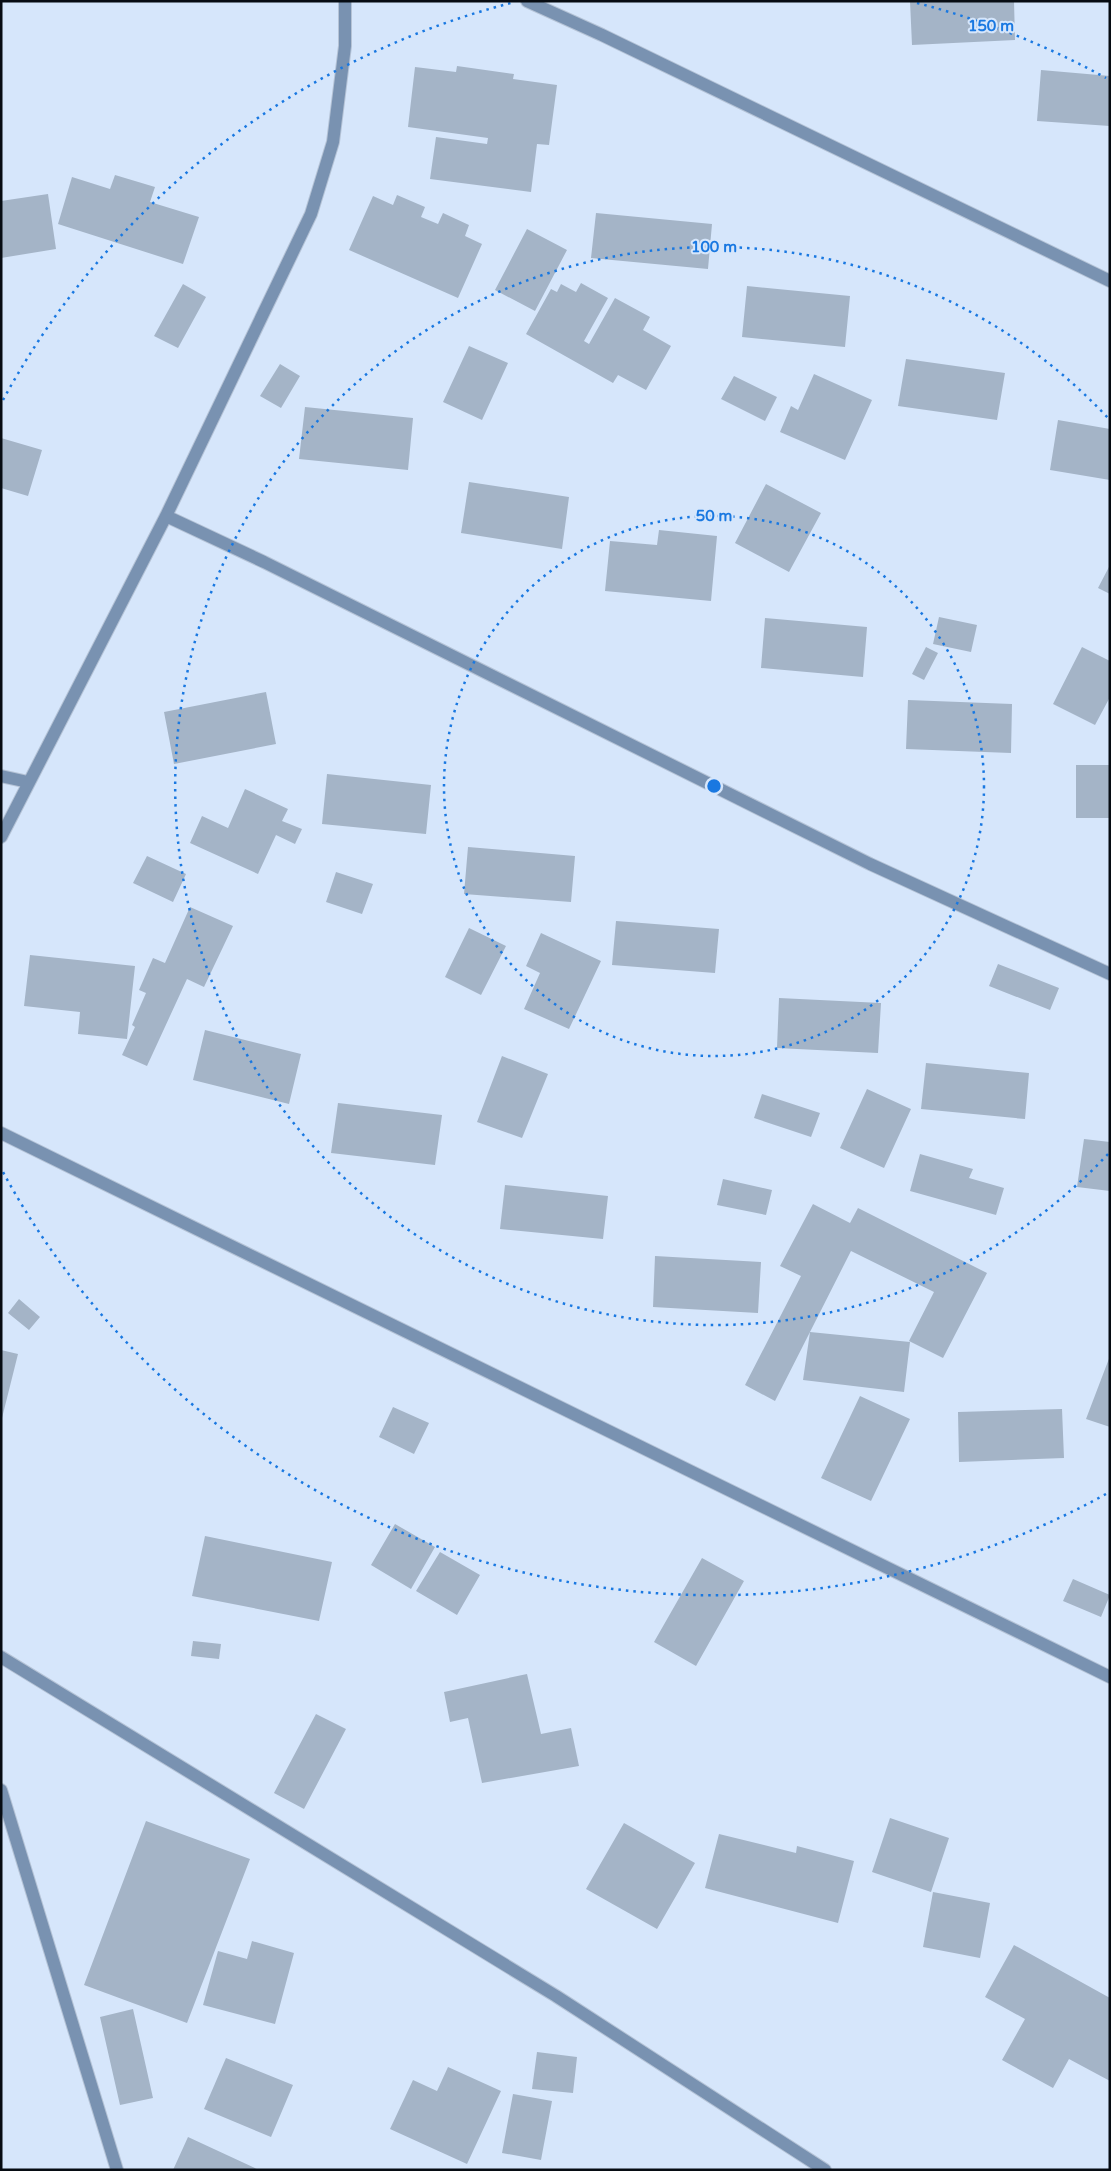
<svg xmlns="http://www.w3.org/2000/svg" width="1111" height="2171" viewBox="0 0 1111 2171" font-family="'Varela Round',sans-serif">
<rect width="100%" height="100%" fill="#d6e6fb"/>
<path fill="#a4b4c7" d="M910,1H1014L1015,40L912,45Z
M457,66L514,74L513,79L557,85L549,145L537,144L531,192L430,179L436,137L487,144L488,138L408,127L415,67L456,72Z
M1041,70L1110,76V126L1037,121Z
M115,175L155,187L150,202L199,217L183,264L58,224L72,177L110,189Z
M48,194L56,249L1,258V201Z
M397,195L425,207L421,217L438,224L443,213L469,225L465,236L482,244L458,298L349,250L373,196L393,205Z
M596,213L712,224L708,269L591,258Z
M527,229L567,250L535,311L495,290Z
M581,283L608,298L584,341L589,344L615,298L650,317L643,330L671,346L646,390L618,375L613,383L526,334L551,289L557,292L561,284L576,292Z
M183,284L206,297L178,348L154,336Z
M747,286L850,296L845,347L742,337Z
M469,346L508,363L482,420L443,402Z
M906,359L1005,373L997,420L898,406Z
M280,364L300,376L281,408L260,396Z
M814,374L872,400L845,460L780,432L791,406L798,410Z
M734,376L777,397L765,421L721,399Z
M305,407L413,418L408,470L299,459Z
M1058,420L1110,429V480L1050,470Z
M1,438L42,450L28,496L1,488Z
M469,482L569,497L562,549L461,533Z
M766,484L821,513L789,572L735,543Z
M659,530L717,536L711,601L605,591L610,541L657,545Z
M1110,565V594L1098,588Z
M939,617L977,625L971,652L933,644Z
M765,618L867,627L863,677L761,668Z
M926,647L938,653L924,680L912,674Z
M1082,647L1110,661V697L1095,725L1053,704Z
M266,692L276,744L174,764L164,712Z
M908,700L1012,704L1011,753L906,749Z
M1076,765H1110V818H1076Z
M327,774L431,785L426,834L322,824Z
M245,789L288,809L282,821L302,829L295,844L276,835L258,874L190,843L202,816L228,828Z
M468,847L575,856L571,902L464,894Z
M147,856L186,874L173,902L133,883Z
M336,872L373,884L362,914L326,902Z
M190,907L233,926L204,987L187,979L147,1066L122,1055L135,1027L132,1025L146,993L139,990L153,958L165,963Z
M616,921L719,929L715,973L612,965Z
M469,928L506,946L481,995L445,977Z
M541,933L601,961L569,1029L524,1009L540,973L526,966Z
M30,955L135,966L127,1039L78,1034L80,1012L24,1006Z
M998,964L1059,988L1050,1010L989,986Z
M779,998L881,1003L878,1053L777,1048Z
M205,1030L301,1054L289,1104L193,1080Z
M502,1056L548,1074L522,1138L477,1122Z
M926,1063L1029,1073L1025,1119L921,1109Z
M867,1089L911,1109L884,1168L840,1148Z
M762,1094L820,1113L811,1137L754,1118Z
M338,1103L442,1115L435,1165L331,1153Z
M1084,1139L1110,1142V1191L1077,1187Z
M920,1154L973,1169L969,1178L1004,1188L996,1215L910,1191Z
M723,1179L772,1190L766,1215L717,1205Z
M505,1185L608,1196L603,1239L500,1229Z
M813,1204L850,1223L858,1208L987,1273L943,1358L909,1341L934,1292L851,1251L810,1332L910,1342L904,1392L803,1380L810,1332L775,1401L745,1385L801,1276L780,1266Z
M655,1256L761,1262L758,1313L653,1307Z
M19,1299L40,1317L29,1330L8,1313Z
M1,1350L18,1354L2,1418H1Z
M1110,1356V1427L1086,1419Z
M860,1396L910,1419L871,1501L821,1478Z
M393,1407L429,1423L414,1454L379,1437Z
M1062,1409L1064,1458L959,1462L958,1412Z
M395,1524L435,1547L411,1589L371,1565Z
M205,1536L332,1562L319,1621L192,1596Z
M440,1552L480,1575L457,1615L416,1591Z
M702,1558L744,1581L696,1666L654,1642Z
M1073,1579L1110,1595L1101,1617L1063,1601Z
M193,1641L221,1644L219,1659L191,1656Z
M527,1674L541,1734L571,1728L579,1766L482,1783L468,1718L450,1722L444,1692Z
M316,1714L346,1729L304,1809L274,1793Z
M890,1818L949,1838L931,1892L872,1872Z
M146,1821L250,1859L187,2023L84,1985Z
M624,1823L695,1863L657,1929L586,1889Z
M719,1834L796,1853L797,1846L854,1861L838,1923L705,1888Z
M933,1892L990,1903L980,1958L923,1947Z
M252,1941L294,1953L275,2024L203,2005L218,1951L247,1959Z
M1014,1945L1110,1998V2081L1069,2059L1053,2088L1002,2060L1025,2019L985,1997Z
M133,2009L153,2098L120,2105L100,2017Z
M537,2052L577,2057L573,2093L532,2089Z
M226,2058L293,2085L271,2137L204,2109Z
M448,2067L501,2091L467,2164L390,2129L413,2080L437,2091Z
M513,2094L552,2101L541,2160L502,2153Z
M188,2137L259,2170H173Z"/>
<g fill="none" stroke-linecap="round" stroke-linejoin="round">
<defs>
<path id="street" d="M527,1L602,35L1110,281
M166,516L264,562L870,864L1110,974
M1,776L28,782
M1,837L166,516L311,214L333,142L345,46V1
M1,1133L1110,1677
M1,1657L556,1996L825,2170
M1,1790L117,2170"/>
</defs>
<use href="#street" stroke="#b5c3d6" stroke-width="14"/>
<use href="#street" stroke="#7992b1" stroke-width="12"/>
</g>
<g fill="none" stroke="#1978e1" stroke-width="2.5" stroke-dasharray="2.5 5">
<circle cx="714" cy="786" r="270"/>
<path d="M1108 1154A539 539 0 1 1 1108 418"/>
<path d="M1106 1494A809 809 0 0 1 3 1172M3 400A809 809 0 0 1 511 3M917 3A809 809 0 0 1 1106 78"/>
</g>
<circle cx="714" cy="786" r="8" fill="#1978e1" stroke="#d6e6fb" stroke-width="2.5"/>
<g font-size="15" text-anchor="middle" font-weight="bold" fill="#1978e1" stroke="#d6e6fb" stroke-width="4" stroke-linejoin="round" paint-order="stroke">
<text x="991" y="31">150 m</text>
<text x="714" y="252">100 m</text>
<text x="714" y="521">50 m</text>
</g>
<rect width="1111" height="2171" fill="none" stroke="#070c13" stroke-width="5"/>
</svg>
